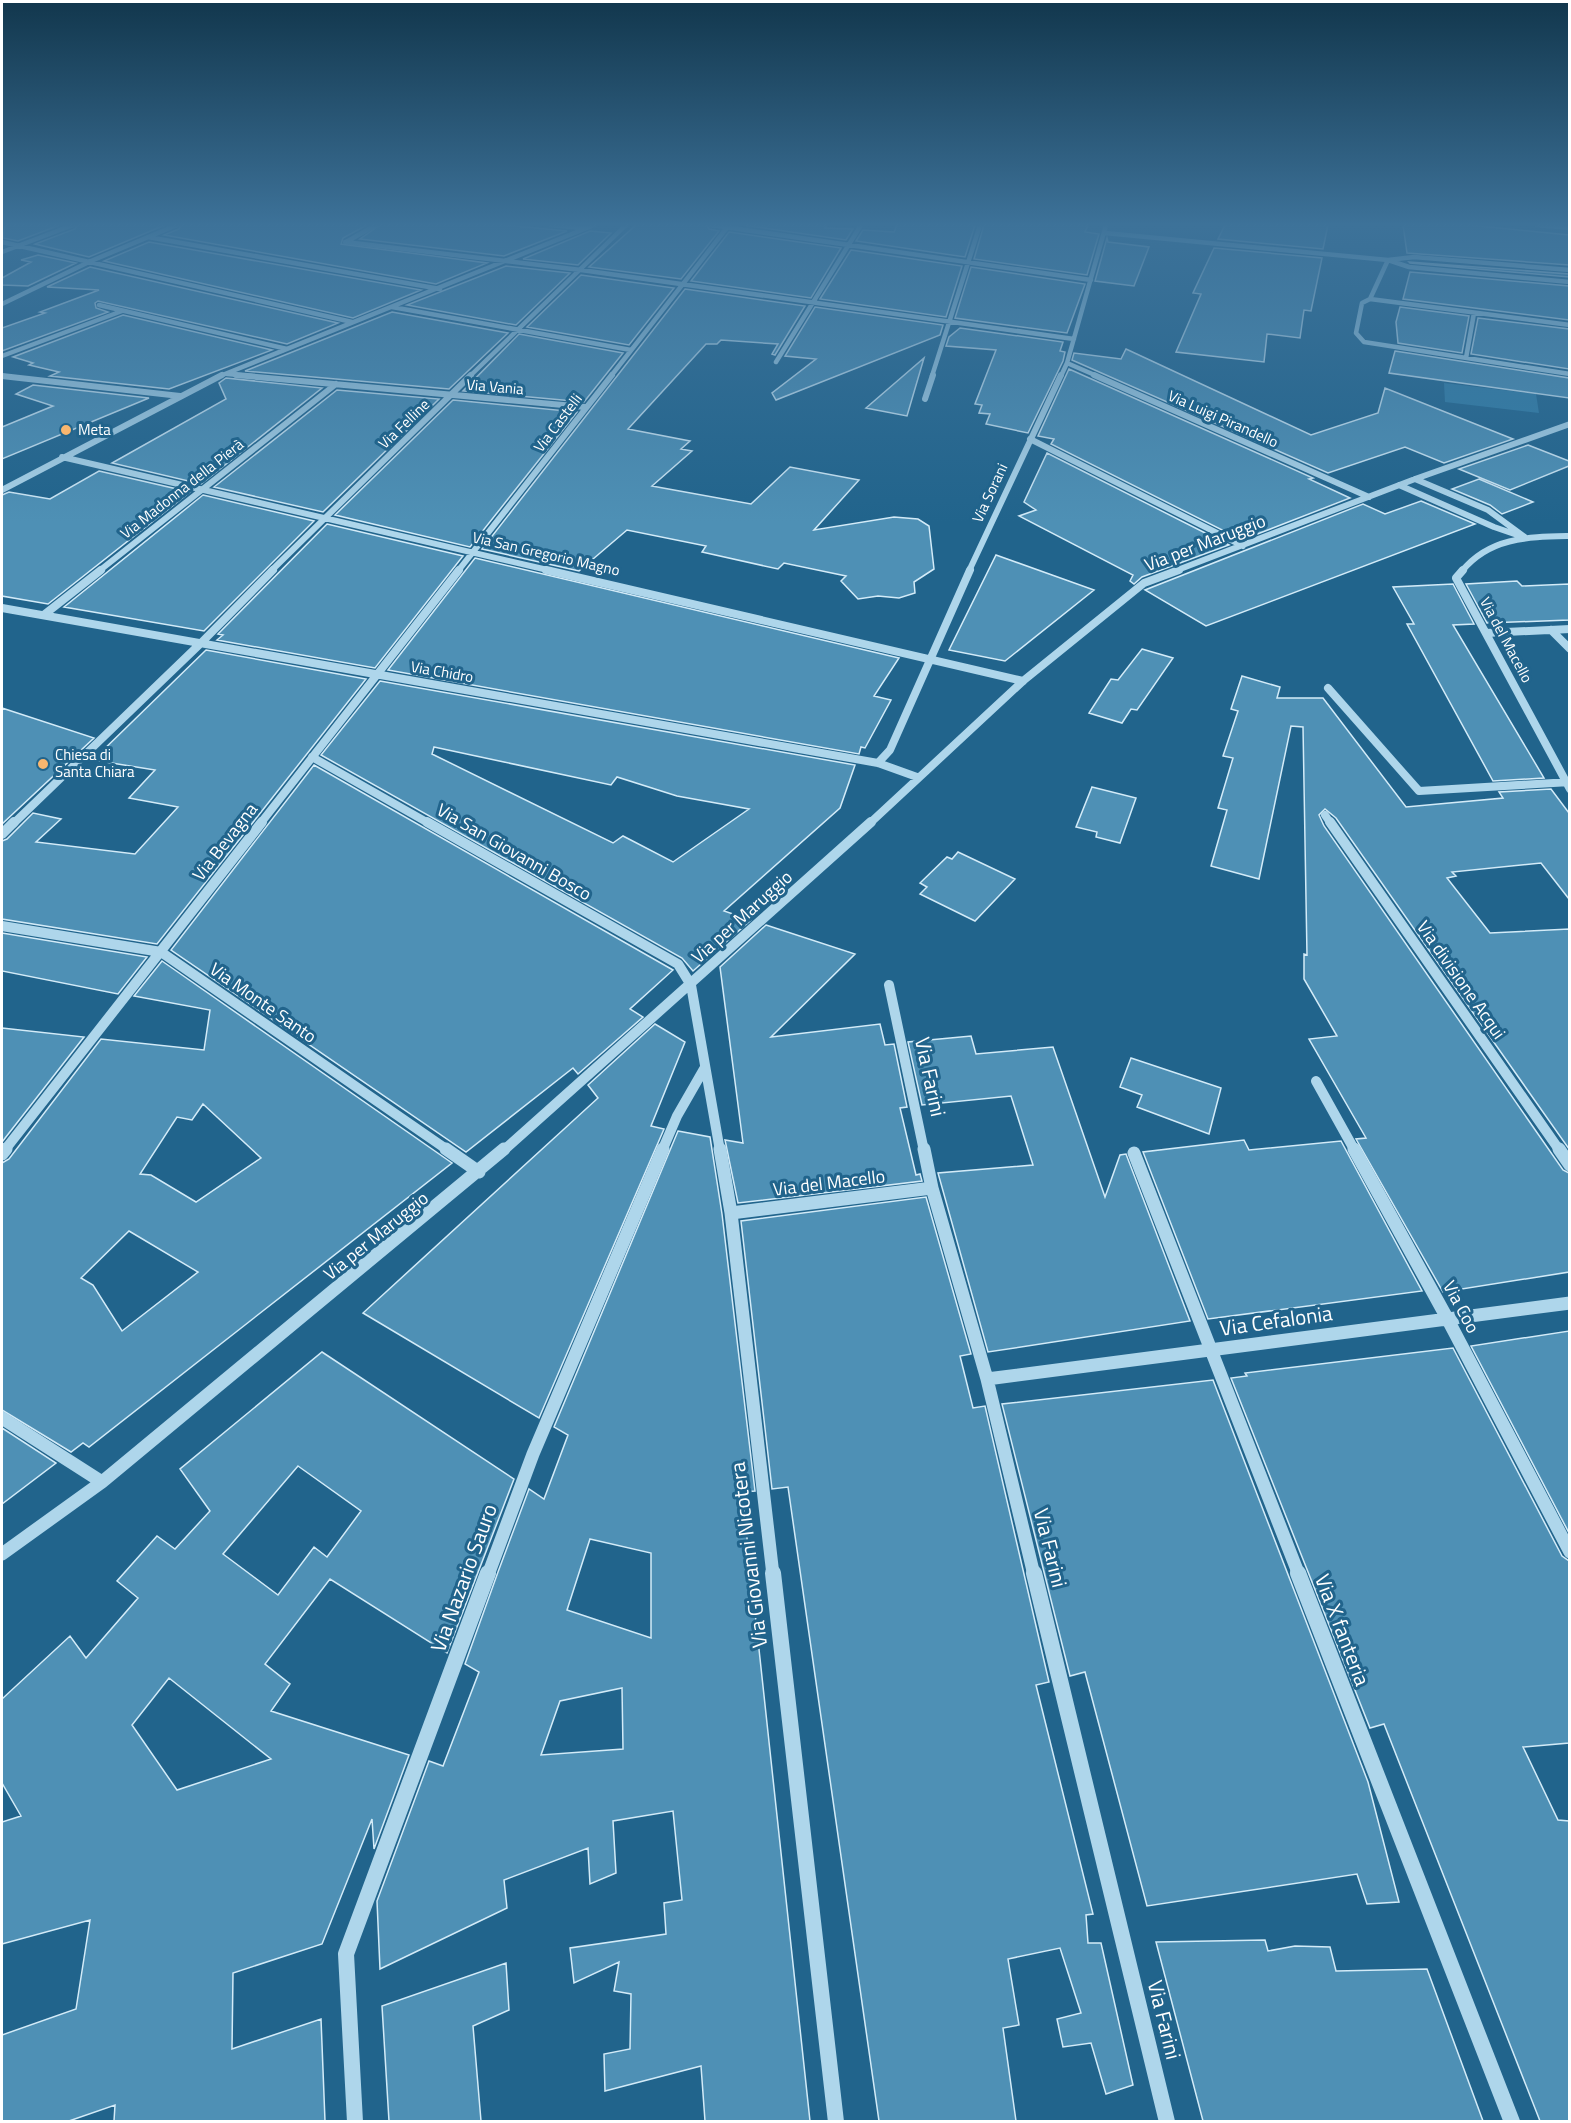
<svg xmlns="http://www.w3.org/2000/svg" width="1571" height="2123" viewBox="0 0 1571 2123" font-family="'Titillium Web',sans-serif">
<rect width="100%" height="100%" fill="#21648c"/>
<path fill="#327ea7" d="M1444,383L1536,394L1539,413L1445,402Z"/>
<path fill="#4e90b5" stroke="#d3ebf8" stroke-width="1.5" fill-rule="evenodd" d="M5,225H60L18,241L3,238Z
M77,225H165L89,257L35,244L75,229Z
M181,225H367L343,238L341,244L487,263L436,284L164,235L179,229Z
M380,225H505L567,231L504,256L360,239Z
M636,225H707L709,229L719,231L681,279L589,267Z
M743,225H827L825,228L853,229L846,240Z
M897,225H975L965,257L856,241L863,230L894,232Z
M984,225H1088L1085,232L1099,234L1087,275L974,259Z
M1225,225H1328L1323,249L1218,239Z
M1403,225H1470L1569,235V265L1407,253Z
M590,231L611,233L578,265L523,259Z
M729,232L841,248L811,298L691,281Z
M1107,238L1108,242L1149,247L1134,286L1095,281Z
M149,242L421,290L353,318L104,261Z
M1214,248L1322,258L1311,311L1304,310L1300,338L1267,334L1264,362L1176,352L1201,294L1193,293Z
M851,250L962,266L946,317L820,299Z
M38,255L76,263L28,286L2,285V278L31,262L21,260Z
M1409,262L1569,274V277L1410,263Z
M506,266L570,273L516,325L407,305Z
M90,267L338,323L287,344L98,301L95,303L96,308L108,312L2,351V328L45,313L40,312L99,290L47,287Z
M971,267L1085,284L1067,333L955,318Z
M1410,272L1569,286V320L1403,299Z
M581,275L674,288L629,345L527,327Z
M685,289L805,306L775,355L772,354L778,344L721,340L717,344H706L628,429L690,441L681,449L692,451L652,486L751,504L790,467L859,480L814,530L894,517L918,519L929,526L934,569L914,582L915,593L899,598L878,596L858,599L841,581L846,576L784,563L778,569L702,552L706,546L627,530L579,571L482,549Z
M815,307L943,325L940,335L776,400L772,393L816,359L785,356Z
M1400,307L1469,316L1462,353L1398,343L1396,322Z
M392,312L508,333L449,389L245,371Z
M123,315L272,350L169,389L50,376L59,372L29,365L33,363L13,357Z
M1478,318L1569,329V369L1471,354Z
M960,328L1063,342L1060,351L1065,352L1063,361L1028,433L986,424L990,414L979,413L982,405L975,404L996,350L946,346L949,337Z
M519,334L623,353L584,402L463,391Z
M1126,349L1311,435L1378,413L1385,388L1513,439L1444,463L1405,447L1328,473L1072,360L1074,353L1121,359Z
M1395,351L1569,378V398L1389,373Z
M924,358L907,416L866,408Z
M1069,369L1313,478L1309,479L1350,498L1242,540L1051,444L1054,439L1038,436Z
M226,378L322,388L201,484L112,463L226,399L219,383Z
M33,385L149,398L2,459V427L53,406L16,394Z
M337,390L439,399L323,512L214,487Z
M453,400L577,412L470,547L335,515Z
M1528,445L1569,461V466L1510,490L1459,469Z
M1047,453L1229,545L1142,577L1134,584L1130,581L1133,575L1019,516L1036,510L1024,502Z
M99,471L190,492L48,604L2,596V495L9,492L50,499Z
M1479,479L1533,502L1502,514L1490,505L1452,489Z
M203,495L314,521L204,631L64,607Z
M1421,501L1475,524L1206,626L1145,590L1363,504L1385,514Z
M327,524L463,556L375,668L217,640L223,635L218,634Z
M996,555L1094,590L1005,661L949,650Z
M475,558L899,658L874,696L891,700L865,748L861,747L859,754L388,670Z
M1517,581L1522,586L1569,584V620L1487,623L1466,584Z
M1453,584L1474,624L1453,625L1544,778L1493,781L1407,624H1414L1393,587Z
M1142,649L1173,658L1137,710L1131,709L1122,723L1089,713L1111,679L1118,680Z
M206,650L366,679L157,944L2,919V841L7,839L33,813L61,819L36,842L135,854L178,807L129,798L155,770L93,760Z
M1242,676L1280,687L1277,698H1323L1406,807L1503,798L1499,792L1551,789L1569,813V899L1541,863L1452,872L1456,876L1447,878L1490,933L1569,929V1149L1336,818L1325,809L1319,815L1324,826L1563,1170L1569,1173V1272L1443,1292L1356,1139L1366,1138L1309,1039L1337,1036L1304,979V954L1307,955L1303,727L1291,726L1259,879L1211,866L1227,810L1218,808L1233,758L1223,756L1238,711L1231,709Z
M380,681L855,765L840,808L724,911L751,920L693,971L682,958L321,755ZM434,747L611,785L617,777L677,796L749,809L673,862L623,836L613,843L432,754Z
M2,708L94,738L2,824Z
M314,765L673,970L630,1009L643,1017L578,1074L573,1068L466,1152L171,950Z
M1092,787L1136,798L1120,843L1096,837L1097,832L1076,827Z
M958,852L1015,879L975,921L920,894L927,887L920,883L947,857L952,859Z
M766,925L855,954L771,1037L880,1024L885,1045L894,1044L907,1107L900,1108L916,1175L920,1174L922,1181L738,1203L725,1140L743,1143L720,967Z
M2,933L147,957L118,994L2,971Z
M162,961L452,1163L89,1447L83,1443L71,1452L2,1410V1163L9,1159L101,1039L204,1050L210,1010L134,996ZM203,1104L261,1158L196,1202L151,1175L140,1174L177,1117L192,1120ZM129,1231L198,1272L122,1331L93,1285L81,1278Z
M655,1024L685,1042L651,1126L664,1129L539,1418L363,1313L598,1098L588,1085Z
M2,1028L84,1037L2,1142Z
M971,1036L976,1054L1053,1047L1105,1197L1120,1155L1126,1154L1190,1321L988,1352L938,1173L1033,1165L1011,1096L922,1105L908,1042Z
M1131,1058L1221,1088L1209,1134L1137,1107L1142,1095L1120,1087Z
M678,1131L710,1137L722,1214L755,1491L742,1492L810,2121H705L701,2066L605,2091L604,2054L630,2049L631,1994L614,1991L619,1962L574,1983L570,1948L666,1934L664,1903L682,1900L673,1811L613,1821L616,1873L590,1884L588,1848L504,1880L507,1908L380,1969L377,1901L429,1761L443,1766L479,1672L465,1664L498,1572L529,1489L544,1499L568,1435L554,1427ZM590,1539L651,1553V1638L567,1610ZM622,1688L623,1749L541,1755L560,1701Z
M1244,1140L1249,1150L1341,1141L1422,1291L1208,1319L1143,1152Z
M926,1197L971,1354L960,1356L973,1408L985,1406L1049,1682L1036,1685L1093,1914L1086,1915L1088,1943H1101L1133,2085L1106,2094L1091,2043L1063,2047L1057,2019L1081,2013L1060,1948L1008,1959L1019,2025L1003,2028L1016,2121H879L788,1487L772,1489L741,1221Z
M1569,1331V1533L1471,1346Z
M1453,1348L1562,1556L1569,1561V1743L1523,1747L1558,1820L1569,1821V2121H1540L1384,1724L1370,1728L1231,1378L1247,1376L1245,1373Z
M322,1352L514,1479L447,1653L330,1579L265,1664L290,1684L271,1711L409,1755L374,1849L372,1819L322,1944L233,1973L232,2049L321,2019L325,2121H114L115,2105L69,2121H2V2035L76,2009L90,1920L2,1944V1822L21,1816L2,1783V1699L70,1636L86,1658L138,1598L117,1581L157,1536L175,1549L210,1511L180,1469ZM298,1466L361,1511L327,1557L314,1547L278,1595L223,1554ZM169,1678L271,1759L177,1790L132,1725Z
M1213,1380L1368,1782L1399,1902L1367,1904L1357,1874L1147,1906L1085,1672L1070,1676L1002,1404Z
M2,1428L56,1463L2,1504Z
M1265,1940L1268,1951L1295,1946L1330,1947L1336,1971L1427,1969L1483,2121H1203L1156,1942Z
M506,1963L509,2010L473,2026L481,2121H389L382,2006Z"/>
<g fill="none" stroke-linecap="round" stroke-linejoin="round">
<path stroke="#aed6eb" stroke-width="4.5" d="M551,225L582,228
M711,225L1091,280
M1537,225L1570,228
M1105,233L1388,260L1414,257L1570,270
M148,237L440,289
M2,242L352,322
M345,242L581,270L1074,339
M346,242L376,225
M2,252L73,225
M1388,260L1370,299L1362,303L1356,333L1364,342L1570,374
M1391,261L1409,267L1570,282
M1370,299L1570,325
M2,304L91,261L177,225
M99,305L287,349
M392,307L631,350
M2,356L122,311
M1466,358L1474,313
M776,362L861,225
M1067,363L1097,376
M227,374L252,376
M2,376H5
M220,376L594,225
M470,376L626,225
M611,376L729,225
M932,376L980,225
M1061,376L1067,363L1106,225"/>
<path stroke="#aed6eb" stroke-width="6" d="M236,375L585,407
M1094,375L1369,497
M2,376L180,396
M925,399L933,375
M1030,439L1243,546
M62,457L552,571
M1399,485L1494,527L1526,538L1488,510L1415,479
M2,490L222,375
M99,571L336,384
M271,571L471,375
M458,571L612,375
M969,571L1061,375
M1175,571L1415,479L1570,424
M1462,571C1490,537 1528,537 1570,536"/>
<path stroke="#aed6eb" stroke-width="8" d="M546,570L1023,681
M1463,570L1456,578L1570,789
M2,608L878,763L917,777
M45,614L101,570
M1551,630L1570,649
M1486,633L1570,629
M1328,688L1419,791L1570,782
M312,757L430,824
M878,763L890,750L970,570
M1325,815L1331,824
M13,824L202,642L273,570
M260,824L459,570
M869,824L1023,681L1144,583L1179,570"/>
<path stroke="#aed6eb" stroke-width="10" d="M427,822L678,964L691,985L720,1151
M1330,822L1560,1151
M2,834L14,822
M2,926L161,952L449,1151
M889,985L924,1151
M1316,1081L1355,1151
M4,1151L262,822
M503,1151L871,822
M662,1151L677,1116L704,1069"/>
<path stroke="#aed6eb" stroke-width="13" d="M446,1149L479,1172
M720,1149L731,1213L773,1575
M924,1149L932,1188L987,1379L1034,1575
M1354,1149L1447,1318L1570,1552
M1559,1149L1570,1165
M1134,1153L1299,1575
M2,1154L6,1149
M731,1213L932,1188
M987,1379L1570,1303
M2,1418L102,1482
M2,1554L102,1482L504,1149
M488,1575L533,1454L663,1149"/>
<path stroke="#aed6eb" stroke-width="16" d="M773,1573L836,2122
M1034,1573L1167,2122
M1298,1573L1512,2122
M355,2122L346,1954L488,1573"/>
</g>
<linearGradient id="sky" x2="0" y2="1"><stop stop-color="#12374d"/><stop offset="0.43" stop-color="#3d7299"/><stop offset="1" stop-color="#3d7299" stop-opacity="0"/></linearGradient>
<rect width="1571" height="522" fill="url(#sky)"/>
<g fill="#f8b66f" stroke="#21648c" stroke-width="2">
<circle cx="66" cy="430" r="6"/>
<circle cx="43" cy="764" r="6"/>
</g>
<g text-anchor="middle" stroke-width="6" stroke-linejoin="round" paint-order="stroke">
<g font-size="15" fill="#fff" stroke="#21648c">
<text transform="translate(495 387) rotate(5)" y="5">Via Vania</text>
<text transform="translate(1223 419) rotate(24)" y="5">Via Luigi Pirandello</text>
<text transform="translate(558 423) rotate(-53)" y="5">Via Castelli</text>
<text transform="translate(404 424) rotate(-44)" y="5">Via Felline</text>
<text transform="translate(182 489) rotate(-38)" y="5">Via Madonna della Pierà</text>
<text transform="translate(990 493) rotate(-65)" y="5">Via Sorani</text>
<text transform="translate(546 554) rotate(13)" y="5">Via San Gregorio Magno</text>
<text transform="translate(1506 640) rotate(62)" y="5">Via del Macello</text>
<text transform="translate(442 672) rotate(10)" y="5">Via Chidro</text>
</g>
<g font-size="15" fill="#fff" stroke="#21648c" text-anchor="start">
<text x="78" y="435">Meta</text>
<text x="55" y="760">Chiesa di<tspan x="55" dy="17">Santa Chiara</tspan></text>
</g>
<g font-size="18" fill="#fff" stroke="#21648c">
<text transform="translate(1205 543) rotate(-21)" y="6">Via per Maruggio</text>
<text transform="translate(225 842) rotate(-52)" y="6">Via Bevagna</text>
<text transform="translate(514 852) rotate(30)" y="6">Via San Giovanni Bosco</text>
<text transform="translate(742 917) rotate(-42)" y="6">Via per Maruggio</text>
<text transform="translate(1461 980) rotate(55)" y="6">Via divisione Acqui</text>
<text transform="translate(263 1003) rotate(35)" y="6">Via Monte Santo</text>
<text transform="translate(829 1183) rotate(-7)" y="6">Via del Macello</text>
<text transform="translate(376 1236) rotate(-39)" y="6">Via per Maruggio</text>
<text transform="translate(1461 1307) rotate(62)" y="6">Via Coo</text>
</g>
<g font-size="21" fill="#fff" stroke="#21648c">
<text transform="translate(930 1077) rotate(78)" y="7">Via Farini</text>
<text transform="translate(1276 1321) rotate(-8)" y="7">Via Cefalonia</text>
<text transform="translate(1050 1548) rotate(76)" y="7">Via Farini</text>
<text transform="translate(749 1555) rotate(-97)" y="7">Via Giovanni Nicotera</text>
<text transform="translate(464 1578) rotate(-70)" y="7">Via Nazario Sauro</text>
<text transform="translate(1342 1630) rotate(69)" y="7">Via X fanteria</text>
<text transform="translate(1164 2020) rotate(76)" y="7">Via Farini</text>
</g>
</g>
<rect width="1571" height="2123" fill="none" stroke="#ffffff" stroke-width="6"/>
</svg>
